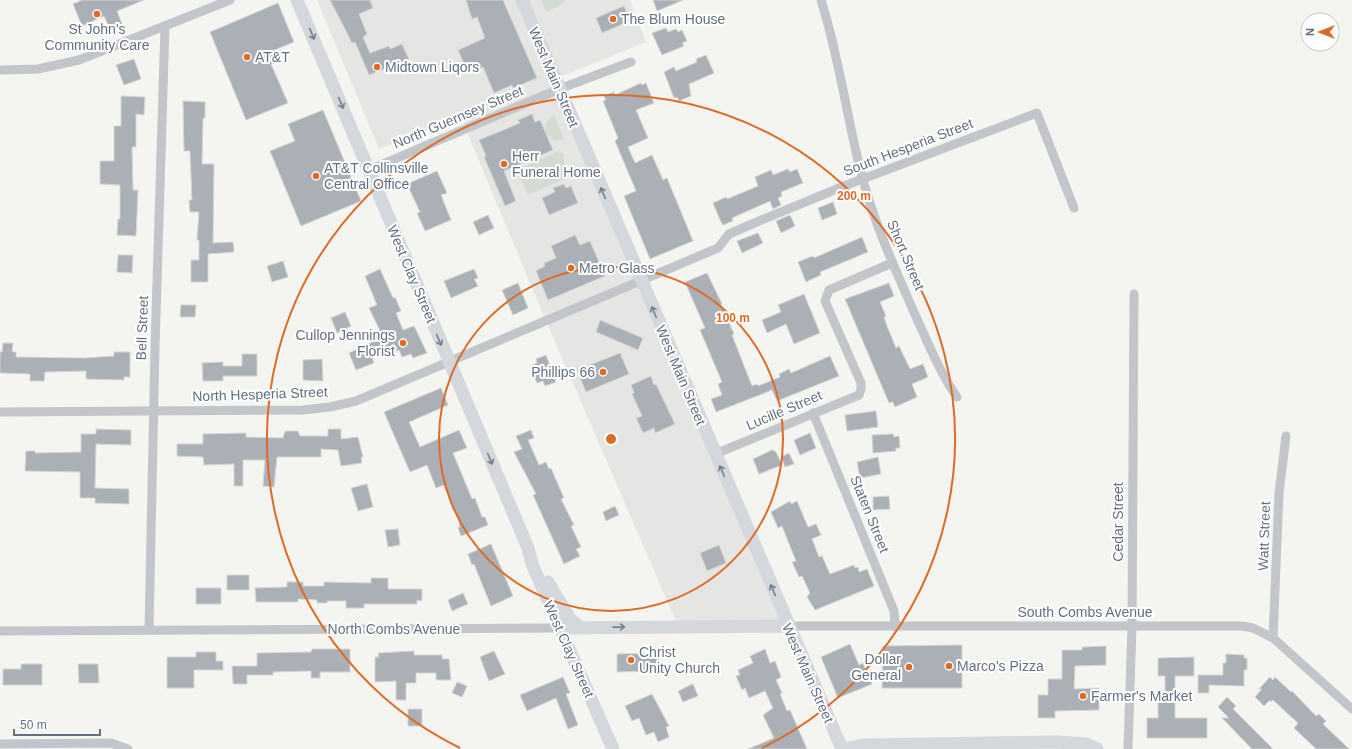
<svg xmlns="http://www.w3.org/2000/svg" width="1352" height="749" viewBox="0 0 1352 749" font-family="Arial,sans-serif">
<rect width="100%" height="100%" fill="#f4f5f1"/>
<path fill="#e5e6e4" d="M317,0H630L646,42L555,79L788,626H678L546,321L461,118L379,149Z"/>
<path fill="#d4dbd2" d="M541,0H565L561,5L546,12Z
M554,115L564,139L558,141L551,139L545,132L546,122Z
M558,151L563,154L566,178L528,195L517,170Z"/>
<path fill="#aab0b6" stroke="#d5d6d3" d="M82,0H144L117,11L122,24L110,29L104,16L82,26L73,4Z
M330,0H370L373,8L359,14L367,34L363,37L370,53L389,46L390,49L402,44L409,59L369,75L355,42L352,43Z
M466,0H503L537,78L513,88L512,85L494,93L483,67L468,73L458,50L485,38L477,17L472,19Z
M653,0H683L657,11Z
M278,3L294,42L272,51L277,62L271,64L288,103L246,120L210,32Z
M624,6L630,21L602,33L596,18Z
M666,28L668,32L676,29L678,32L682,30L687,41L682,43L684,46L662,55L652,33Z
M706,55L714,73L689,84L691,96L679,101L677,97L674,98L664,72L674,67L676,71L697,62L696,59Z
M134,59L141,79L124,85L116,65Z
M641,83L642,85L646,83L654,103L636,110L648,138L628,147L635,163L652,155L663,180L667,178L693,241L650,259L624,196L636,191L615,141L618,138L603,101L606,100L604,96L614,92L615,95Z
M121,96L145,97L144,115L136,114V147H132L133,190H138L136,236L117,235L118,219H120V185L100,184V161H114V126H121Z
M183,101L205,102V118H203L202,164H214L213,243L233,242L234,252L208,254V282H191V260H199V240H197L199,212H190L189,200H192L190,151H184Z
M323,110L361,201L301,226L270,151L295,141L288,124Z
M532,114L535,122L540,120L553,150L504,171L516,201L505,206L484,157L486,156L479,140L520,123L518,120Z
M788,169L790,172L797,169L803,183L781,192L782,196L778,198L781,205L773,209L770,201L732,218L733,221L723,225L721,222L713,203L726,197L727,199L758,186L755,177L771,170L773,175Z
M437,171L447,193L441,195L451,220L425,231L417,213L420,212L407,184Z
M564,184L566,188L571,186L578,203L549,215L542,198L555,192L553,188Z
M833,202L837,214L822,220L818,208Z
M488,215L494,228L479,235L473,222Z
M790,215L795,226L781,233L776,221Z
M758,233L763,243L742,253L737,241Z
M575,235L580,245L590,241L605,276L548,300L536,271L545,266L544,263L556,258L551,246Z
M862,237L868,252L820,272L821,275L806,282L798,262L813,256L814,258Z
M118,255H133L132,273L117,272Z
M283,261L288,277L272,282L267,266Z
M380,269L393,298L395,297L401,311L396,313L403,330L414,326L427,353L413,358L411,354L402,357L399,350L392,353L390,348L371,356L374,363L356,370L349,353L383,337L369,308L377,305L365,276Z
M474,269L478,278L474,279L478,286L451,298L444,281Z
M707,273L722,304H721L734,334L732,335L752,386L757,384L758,386L780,377L779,374L789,369L791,373L830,356L839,376L777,401L772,390L716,412L711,399L722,395L718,384L722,382L700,330L705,328L685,282Z
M518,283L528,308L513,315L502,290Z
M889,283L894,296L880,302L886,316L884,317L887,326L896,348L899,346L910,369L923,364L928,377L912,384L917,397L895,407L893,402L889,403L845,299Z
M804,294L820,333L794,344L786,324L767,333L762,320L781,312L778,305Z
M181,305H196L195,317H180Z
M345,312L351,326L337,333L331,318Z
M600,320L643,338L638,350L596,332Z
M3,343H13L12,352H16V357L85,358L114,356V352H130V377H124V380L86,379V371L45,372L44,381H30V374L0,373V352H2Z
M620,353L629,374L586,392L577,370Z
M242,354H257V376H223V381H203L202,363L223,362V366H242Z
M546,355L556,382L545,386L543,381L537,383L530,366L537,363L536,359Z
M322,359L323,381L303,380V360Z
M651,376L654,385L656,384L675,424L655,433L654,428L643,433L636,418L642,416L632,394L634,393L631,385Z
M441,388L448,405L409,422L420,447L459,430L467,448L453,453L472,499L475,498L482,517H485L488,525L461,536L458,528L460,527L459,521L444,485L436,488L427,465L410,472L384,412Z
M876,411L878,427L847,431L845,415Z
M96,429L131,430V445L96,444L95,488L129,489V504L95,503V498H80V472L25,471L26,451H35V453L81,452V434H96Z
M328,429H341V439L358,437L363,457H361L362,463L341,466L338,450L321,449V457H277L274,487L263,486L265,460H243V486H234V464L204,465L203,457L177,456V444H203V434L246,433V437L283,438L285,431H298L300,436H328Z
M531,430L534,438L528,440L539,465L546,462L549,469L551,468L564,498L561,499L574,525L571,526L581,547L576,549L580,556L564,564L533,495L536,494L514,452L522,449L516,436Z
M810,433L816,448L800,455L794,440Z
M893,434L894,437L899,436L900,448H896V451L873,453L872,435Z
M772,450L776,452L782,465L759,474L753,459Z
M789,453L794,464L785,467L781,457Z
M878,457L881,474L860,478L857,462Z
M367,484L373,507L358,511L351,488Z
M889,496L890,509L873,510V497Z
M790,501L791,504L797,501L808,527L816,524L821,535L812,539L819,557L822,556L830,574L854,565L855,568L858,567L859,572L867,569L874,586L815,610L807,597L810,593L802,576L799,577L792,562L796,561L782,526L778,528L771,512Z
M615,506L619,515L606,521L603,512Z
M398,529L400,545L388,547L385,530Z
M491,544L513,596L491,606L474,564L472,565L468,554Z
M719,545L726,563L707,571L700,553Z
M227,575H249V590H227Z
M371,578H388V589H422V601L417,600V604H364V608H346V601H327V603H317V600L298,599V602H256L255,588L287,587V582H303V586H324V582L371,583Z
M196,588H221V604H196Z
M463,593L468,604L452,611L448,600Z
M850,644L859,665L863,663L872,684L838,698L821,657Z
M962,645V688H882L883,646Z
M1106,646V665L1075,666L1074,689L1099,688V710L1055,711V718H1038V695H1048V679H1062V650H1082V647Z
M312,649H350V672H320V678H311V671L273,672V675H247V684H233L232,666H257V653L311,652Z
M765,649L770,663L775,661L781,677L776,680L782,693L780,694L787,711L790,710L807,749H748L774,738L763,715L773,708L765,691L749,698L745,688L742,690L736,676L740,675L738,670L753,663L750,656Z
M414,651V655H442V659H449L451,680H436V673H416V683H406V700H396V681L375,682V657H379L378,653Z
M494,651L505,674L489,681L480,657Z
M196,652H216V661H223V670H194V688H167V657H196Z
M657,653V671L617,672V654Z
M1226,654L1244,655V658H1247V670H1244V686L1209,685V693H1198V675H1223V663H1226Z
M1194,657V676H1175V718H1207V738H1147V718H1158V693H1165V676H1158V658Z
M21,664H42V685H3V669H21Z
M78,664H98L99,683H79Z
M563,677L570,693L566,694L578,725L568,729L556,698L527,711L520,695Z
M1270,677L1273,680L1275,677L1291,692L1292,691L1316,716L1319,714L1326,721L1323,724L1349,749H1316L1294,728L1298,723L1273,700L1271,702L1270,700L1264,706L1255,697L1262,689H1259Z
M457,682L467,686L462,697L452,693Z
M693,684L698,696L683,702L678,691Z
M652,694L669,726L666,727L669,737L658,742L654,732L646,735L639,718L632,721L625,706Z
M1227,697L1236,706L1233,709L1273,749H1252L1222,718H1229L1218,707Z
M408,709H422V726H408Z"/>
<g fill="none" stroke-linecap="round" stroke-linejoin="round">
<path stroke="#c2c5c9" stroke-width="9" d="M821,0C840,59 847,121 863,180C876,228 897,273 917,319C929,345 940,373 957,397
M0,70L38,69L79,60L230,0
M369,170L559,89L631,62
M0,412L303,410L330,407L356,401L718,248L729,234L759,221L844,186L1037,113L1074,208
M813,413L894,611L895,627
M715,454L859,395L861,389V383L825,301L829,290L892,263
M788,626H1242L1253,628L1273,638L1352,709
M149,630L155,347L165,26
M0,631L560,628
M1273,638L1279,493L1286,436
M0,744L111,743L128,749
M1128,749L1132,626L1134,294"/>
<path stroke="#d4d7dc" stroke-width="13" d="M297,0L528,548L532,564L613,749
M522,0L842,749
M548,582L570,619L580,627
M560,628L788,626
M843,749L863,745L1056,742L1087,744L1097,749"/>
</g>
<defs><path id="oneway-shaft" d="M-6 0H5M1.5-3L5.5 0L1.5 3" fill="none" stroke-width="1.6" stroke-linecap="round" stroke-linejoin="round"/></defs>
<g stroke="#757f8f">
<use href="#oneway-shaft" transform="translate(312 34) rotate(67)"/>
<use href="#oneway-shaft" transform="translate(341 103) rotate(67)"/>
<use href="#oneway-shaft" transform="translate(603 193) rotate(-113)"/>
<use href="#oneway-shaft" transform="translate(654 312) rotate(-113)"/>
<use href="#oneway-shaft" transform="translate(439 340) rotate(67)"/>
<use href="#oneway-shaft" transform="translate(490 459) rotate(67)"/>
<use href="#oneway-shaft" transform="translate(722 471) rotate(-113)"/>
<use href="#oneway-shaft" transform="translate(773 590) rotate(-113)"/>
<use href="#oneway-shaft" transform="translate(619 627) rotate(-1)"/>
</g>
<g fill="none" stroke="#de6a27" stroke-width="2">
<circle cx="611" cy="439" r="172"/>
<path d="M460 748A344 344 0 1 1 762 748"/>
</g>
<g fill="#de6a27" stroke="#fff" stroke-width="1.5">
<circle cx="97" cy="14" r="4"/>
<circle cx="613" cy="19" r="4"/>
<circle cx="247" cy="57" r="4"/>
<circle cx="377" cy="67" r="4"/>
<circle cx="504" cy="164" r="4"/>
<circle cx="316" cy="176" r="4"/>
<circle cx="571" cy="268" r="4"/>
<circle cx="403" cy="343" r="4"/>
<circle cx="603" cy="372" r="4"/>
<circle cx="631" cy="660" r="4"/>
<circle cx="949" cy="666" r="4"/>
<circle cx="909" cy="667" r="4"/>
<circle cx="1083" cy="696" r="4"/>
</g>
<g text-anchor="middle" stroke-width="4" stroke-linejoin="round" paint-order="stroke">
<g font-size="14" fill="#647081" stroke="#fff" text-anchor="start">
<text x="621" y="24">The Blum House</text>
<text x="97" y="34" text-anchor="middle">St John's<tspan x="97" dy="16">Community Care</tspan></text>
<text x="255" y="62">AT&amp;T</text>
<text x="385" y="72">Midtown Liqors</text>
<text x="512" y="161">Herr<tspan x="512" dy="16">Funeral Home</tspan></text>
<text x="324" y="173">AT&amp;T Collinsville<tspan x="324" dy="16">Central Office</tspan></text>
<text x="579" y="273">Metro Glass</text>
<text x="395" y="340" text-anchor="end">Cullop Jennings<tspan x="395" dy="16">Florist</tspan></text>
<text x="595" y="377" text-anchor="end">Phillips 66</text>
<text x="639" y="657">Christ<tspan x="639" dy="16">Unity Church</tspan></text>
<text x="901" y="664" text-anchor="end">Dollar<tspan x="901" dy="16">General</tspan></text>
<text x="957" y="671">Marco's Pizza</text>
<text x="1091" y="701">Farmer's Market</text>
</g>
<g font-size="14" fill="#647081" stroke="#fff">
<text transform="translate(554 77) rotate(67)" y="5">West Main Street</text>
<text transform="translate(458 117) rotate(-23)" y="5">North Guernsey Street</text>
<text transform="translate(908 147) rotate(-21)" y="5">South Hesperia Street</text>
<text transform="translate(906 255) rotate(67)" y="5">Short Street</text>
<text transform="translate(412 274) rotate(67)" y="5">West Clay Street</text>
<text transform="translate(142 328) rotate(-88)" y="5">Bell Street</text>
<text transform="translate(681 375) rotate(67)" y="5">West Main Street</text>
<text transform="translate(260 394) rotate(-2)" y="5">North Hesperia Street</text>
<text transform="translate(784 410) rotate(-23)" y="5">Lucille Street</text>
<text transform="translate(870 514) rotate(68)" y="5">Staten Street</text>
<text transform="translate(1118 522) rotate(-90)" y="5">Cedar Street</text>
<text transform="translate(1264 536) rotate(-88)" y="5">Watt Street</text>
<text x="1085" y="617">South Combs Avenue</text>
<text x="394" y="634">North Combs Avenue</text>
<text transform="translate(569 649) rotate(66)" y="5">West Clay Street</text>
<text transform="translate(808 673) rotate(66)" y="5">West Main Street</text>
</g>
</g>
<circle cx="611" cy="439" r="6" fill="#de6a27" stroke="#fff" stroke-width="2"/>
<g font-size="12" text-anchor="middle" font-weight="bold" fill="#de6a27" stroke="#fff" stroke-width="4" stroke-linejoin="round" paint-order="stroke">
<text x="854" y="200">200 m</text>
<text x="733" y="322">100 m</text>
</g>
<g transform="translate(1320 32) rotate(270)"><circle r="19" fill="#ffffff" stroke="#c1c6cd"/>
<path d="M0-3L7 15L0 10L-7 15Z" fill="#de6a27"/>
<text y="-6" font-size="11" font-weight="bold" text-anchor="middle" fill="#647081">N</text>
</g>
<path d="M14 729v6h86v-6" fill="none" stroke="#647081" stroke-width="2"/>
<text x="20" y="729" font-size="12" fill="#647081" stroke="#ffffff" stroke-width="3" paint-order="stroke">50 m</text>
</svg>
